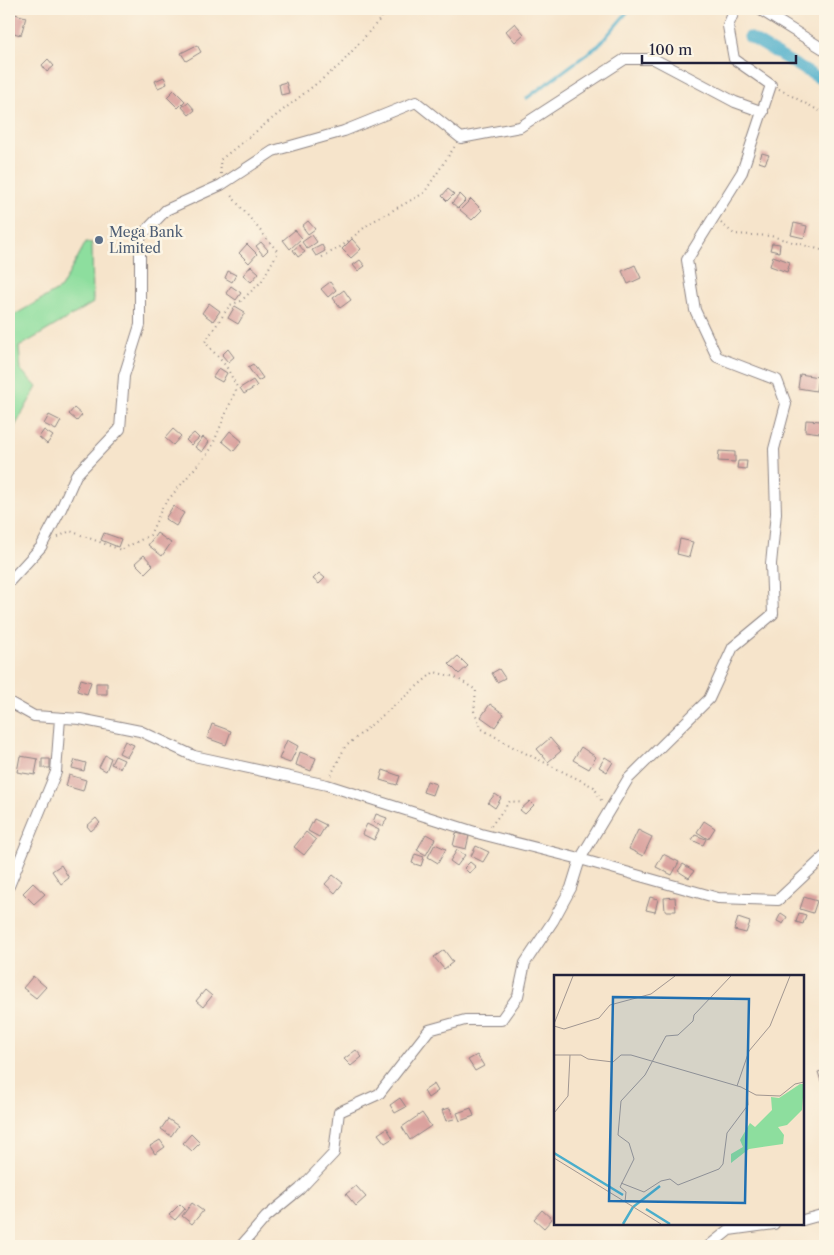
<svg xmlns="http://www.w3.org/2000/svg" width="834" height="1255" viewBox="0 0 834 1255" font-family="'Libre Caslon Text',serif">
<rect width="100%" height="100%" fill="#fcf5e5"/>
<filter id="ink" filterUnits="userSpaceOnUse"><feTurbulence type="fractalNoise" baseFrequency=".02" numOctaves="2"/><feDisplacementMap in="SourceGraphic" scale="10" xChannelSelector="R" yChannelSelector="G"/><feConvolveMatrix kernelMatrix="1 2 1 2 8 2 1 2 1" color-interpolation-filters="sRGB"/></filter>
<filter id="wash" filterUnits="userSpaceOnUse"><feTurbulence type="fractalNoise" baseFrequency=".0096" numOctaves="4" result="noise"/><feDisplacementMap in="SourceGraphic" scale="20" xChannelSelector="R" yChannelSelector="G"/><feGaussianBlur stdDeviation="1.12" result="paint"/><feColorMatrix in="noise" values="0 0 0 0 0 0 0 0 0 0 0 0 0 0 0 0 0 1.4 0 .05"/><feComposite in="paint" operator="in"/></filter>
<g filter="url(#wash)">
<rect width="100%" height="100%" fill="#f6e4cb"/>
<path fill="#8dde9e" stroke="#58806c" d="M86,242L92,243L93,303L19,347L21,370L37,387L9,437V318L61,288Z"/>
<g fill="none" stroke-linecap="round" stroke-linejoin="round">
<path stroke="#4baecb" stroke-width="3" d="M527,98L599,45L630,9"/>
<path stroke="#4baecb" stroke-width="11" d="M749,37L825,82"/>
</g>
<g id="blocks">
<path fill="#daa29e" d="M11,13L26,17L21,35L9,32Z
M515,23L524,34L515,42L506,31Z
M197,45L201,52L186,61L181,53Z
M48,59L54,66L47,72L42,65Z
M164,77L167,84L158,88L155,81Z
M286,82L289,93L281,95L279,84Z
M174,90L185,101L178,108L167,97Z
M188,102L195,110L189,115L182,107Z
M762,153L769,155L765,164L759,162Z
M448,189L454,194L447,201L442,196Z
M460,194L466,200L458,208L452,203Z
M471,199L482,210L472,220L460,210Z
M308,221L315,229L308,234L302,226Z
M794,223L807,226L804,238L791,235Z
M295,230L302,238L290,249L283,240Z
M312,235L317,242L307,249L302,242Z
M352,239L361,249L351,258L342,249Z
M261,242L268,250L263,255L256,246Z
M772,243L780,244L779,252L770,250Z
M247,244L257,254L249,263L239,253Z
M299,245L305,252L298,257L293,250Z
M322,245L325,251L316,256L312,250Z
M773,256L790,262L787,272L770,266Z
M360,260L365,266L358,271L353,265Z
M635,265L641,278L628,284L622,271Z
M251,266L259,273L251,282L243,275Z
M228,271L236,275L232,282L225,278Z
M330,282L336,290L328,297L321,289Z
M231,286L241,293L236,300L226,293Z
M344,290L351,300L340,308L333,298Z
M209,303L220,311L213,321L202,313Z
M235,306L245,312L238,324L228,318Z
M228,349L234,357L228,362L222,355Z
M253,364L263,378L258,381L248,367Z
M219,368L227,373L222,382L213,377Z
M800,374L818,377L816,391L798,388Z
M253,380L257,386L244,394L240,388Z
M74,408L82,415L77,421L69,414Z
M49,415L61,421L56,430L44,424Z
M806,420L822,421L820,433L805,431Z
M173,429L181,436L173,445L165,438Z
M44,430L53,436L47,444L39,437Z
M230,431L242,441L234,451L222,441Z
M194,433L199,438L191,445L186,440Z
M203,437L209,442L202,452L195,447Z
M719,451L735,452V462L718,461Z
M738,461H747L746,469L737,468Z
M173,506L184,513L176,526L165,519Z
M104,533L121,539L118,547L101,540Z
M157,533L171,543L162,556L148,545Z
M680,539L693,542L689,557L677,554Z
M144,555L153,565L145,573L135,563Z
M319,573L325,578L319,584L313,579Z
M458,656L468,666L459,674L449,664Z
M499,669L505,678L497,682L492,673Z
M81,679L91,682L87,694L77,691Z
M96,683H107V694H96Z
M490,704L504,714L495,727L481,717Z
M212,724L231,731L226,745L207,738Z
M550,738L561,751L548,762L537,749Z
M287,740L298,746L290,763L279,759Z
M125,741L134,745L127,757L119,753Z
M581,747L596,757L589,769L573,760Z
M300,752L316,758L311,771L296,765Z
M105,755L111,758L106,771L99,767Z
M20,756L38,759L35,775L17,772Z
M115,756L124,760L120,768L111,764Z
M605,757L613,762L607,772L599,767Z
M42,759H50V768H42Z
M75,760L86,763L84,771L72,768Z
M383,770L400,776L397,785L380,780Z
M69,775L86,780L83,791L66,786Z
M427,781L436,784L432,795L423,792Z
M495,794L501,798L495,808L488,803Z
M530,801L534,805L525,814L520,810Z
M376,814L387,818L383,826L373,822Z
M96,818L100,823L91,831L87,826Z
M314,819L326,825L319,837L308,831Z
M704,821L715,828L708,839L697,832Z
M367,824L379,830L374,840L362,834Z
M638,830L652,837L643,856L629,849Z
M306,832L316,840L304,855L294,847Z
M456,833L469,836L466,849L453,846Z
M426,834L435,839L426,855L417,850Z
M695,835L706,839L703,845L692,840Z
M435,844L446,849L438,863L428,857Z
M476,846L489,852L483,862L471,856Z
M457,850L465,855L457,866L450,861Z
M415,854L424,857L421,866L412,863Z
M663,854L679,862L672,875L656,867Z
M470,862L476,867L469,873L464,868Z
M683,864L694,871L689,878L678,871Z
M61,865L69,878L61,884L52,871Z
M333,875L343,883L335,893L325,884Z
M33,883L45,894L34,904L23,893Z
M650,897L658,899L655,912L646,910Z
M675,897L676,911H665L664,898Z
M804,897L817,901L813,913L800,909Z
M781,913L787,917L783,924L777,921Z
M799,913L806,915L803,924L796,922Z
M738,918L750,922L746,933L734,930Z
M444,950L453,962L444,969L434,957Z
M33,976L46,987L36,998L23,988Z
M205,990L212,996L203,1007L196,1001Z
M356,1050L362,1057L351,1066L344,1059Z
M477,1055L484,1066L475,1071L468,1060Z
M825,1070V1083L822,1084L818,1072Z
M434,1084L438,1091L428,1098L424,1091Z
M400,1098L406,1107L395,1113L390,1105Z
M450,1108L454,1119L446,1121L442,1110Z
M471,1108L474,1116L460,1121L457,1113Z
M422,1113L431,1126L410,1140L402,1127Z
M168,1119L178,1126L171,1136L161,1129Z
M387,1128L393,1138L385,1143L378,1134Z
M191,1134L200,1143L192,1151L183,1143Z
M160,1140L165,1147L155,1154L150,1146Z
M356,1186L366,1197L356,1206L346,1194Z
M192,1203L203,1211L192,1224L182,1216Z
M180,1204L185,1209L175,1220L169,1215Z
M542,1210L552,1219L544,1228L534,1219Z"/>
</g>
</g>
<g filter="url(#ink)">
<use href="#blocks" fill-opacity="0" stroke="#8c8383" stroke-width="1"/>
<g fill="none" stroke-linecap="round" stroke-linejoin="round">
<defs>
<path id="street" d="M759,9L825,50
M9,582L41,547L61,509L76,475L120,429L124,376L140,325V237L166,210L221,185L273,151L344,131L416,102L461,138L520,127L625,59H654L735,102L763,112
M9,702L34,716L80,719L140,731L194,756L327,785L481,834L580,859L718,898L778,900L825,856
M9,886L56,772L60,718
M803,1220L825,1214
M241,1246L266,1217L300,1189L334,1153L339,1112L379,1094L429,1030L465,1020H501L518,996L525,963L553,921L571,888L580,859L628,779L709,699L733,647L773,614L771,564L776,513L774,449L786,404L777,380L717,357L695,310L687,260L742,172L771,85L734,59L728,26L735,9
M709,1246L729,1230L774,1224"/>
</defs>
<use href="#street" stroke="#8c8383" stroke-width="12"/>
<path stroke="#8c8383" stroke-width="2" stroke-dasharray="1 4" stroke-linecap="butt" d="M779,89L825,114
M221,174L220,160L340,65L382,17L407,9
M721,223L734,234L771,236L825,251
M322,257L342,246L370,223L424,193L455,146
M58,537L70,531L121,550L150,535L163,506L211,449L237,387L226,366L205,342L230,305L241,301L261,282L278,252L229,193
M331,775L345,747L434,672L455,677L476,690L474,711L482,729L515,748L594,787L602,802
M491,826L510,801L523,803"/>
<use href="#street" stroke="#fff" stroke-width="10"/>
</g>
</g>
<circle fill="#5c6f8a" stroke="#fcf5e5" stroke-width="2" cx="99" cy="240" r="5"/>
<g text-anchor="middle" stroke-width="5" stroke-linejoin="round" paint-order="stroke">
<g font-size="14" fill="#4e5e75" stroke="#fcf5e5" text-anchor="start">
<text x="109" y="237">Mega Bank<tspan x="109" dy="16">Limited</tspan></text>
</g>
</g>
<g transform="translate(554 975)">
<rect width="250" height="250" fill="#f6e4cb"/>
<path d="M246,109H250L248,135L233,150L224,152L230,160L229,169L195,174L177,188V179L189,172L186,165L196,148L201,152L218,135L217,122L225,123Z" fill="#8dde9e"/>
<path fill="none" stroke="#4baecb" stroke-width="2.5" d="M0,178L69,220M92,234L116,249M69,249L79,232L106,211"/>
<path fill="none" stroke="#a19691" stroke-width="1" d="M0,49L19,1M0,51L10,54L45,43L56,30L97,19L121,1M0,80H27L34,84L59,87L67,80H77L187,112L202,120L226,121L241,109L250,107M183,111L195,76L216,51L236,1M0,138L14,121L16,80M0,183L107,249M67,208L90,217L107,206L116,204L124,210L165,194L169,189L173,158L194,130L193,116M71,227L72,217L66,212L80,184L75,168L64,160L67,126L91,100L112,61L124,60L139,46L140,40L177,1"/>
<path fill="#1f6fb2" fill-opacity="0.15" stroke="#1f6fb2" stroke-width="2.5" d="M59,22L195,24L191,228L55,226Z"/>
<rect width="250" height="250" fill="none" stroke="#22223b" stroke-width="2.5"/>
</g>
<rect width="834" height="1255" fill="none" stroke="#fcf5e5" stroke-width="30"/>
<path d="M642 55v8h154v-8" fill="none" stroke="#22223b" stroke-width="2.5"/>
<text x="649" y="55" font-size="15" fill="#22223b" stroke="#fcf5e5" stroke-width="4" paint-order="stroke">100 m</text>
</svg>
